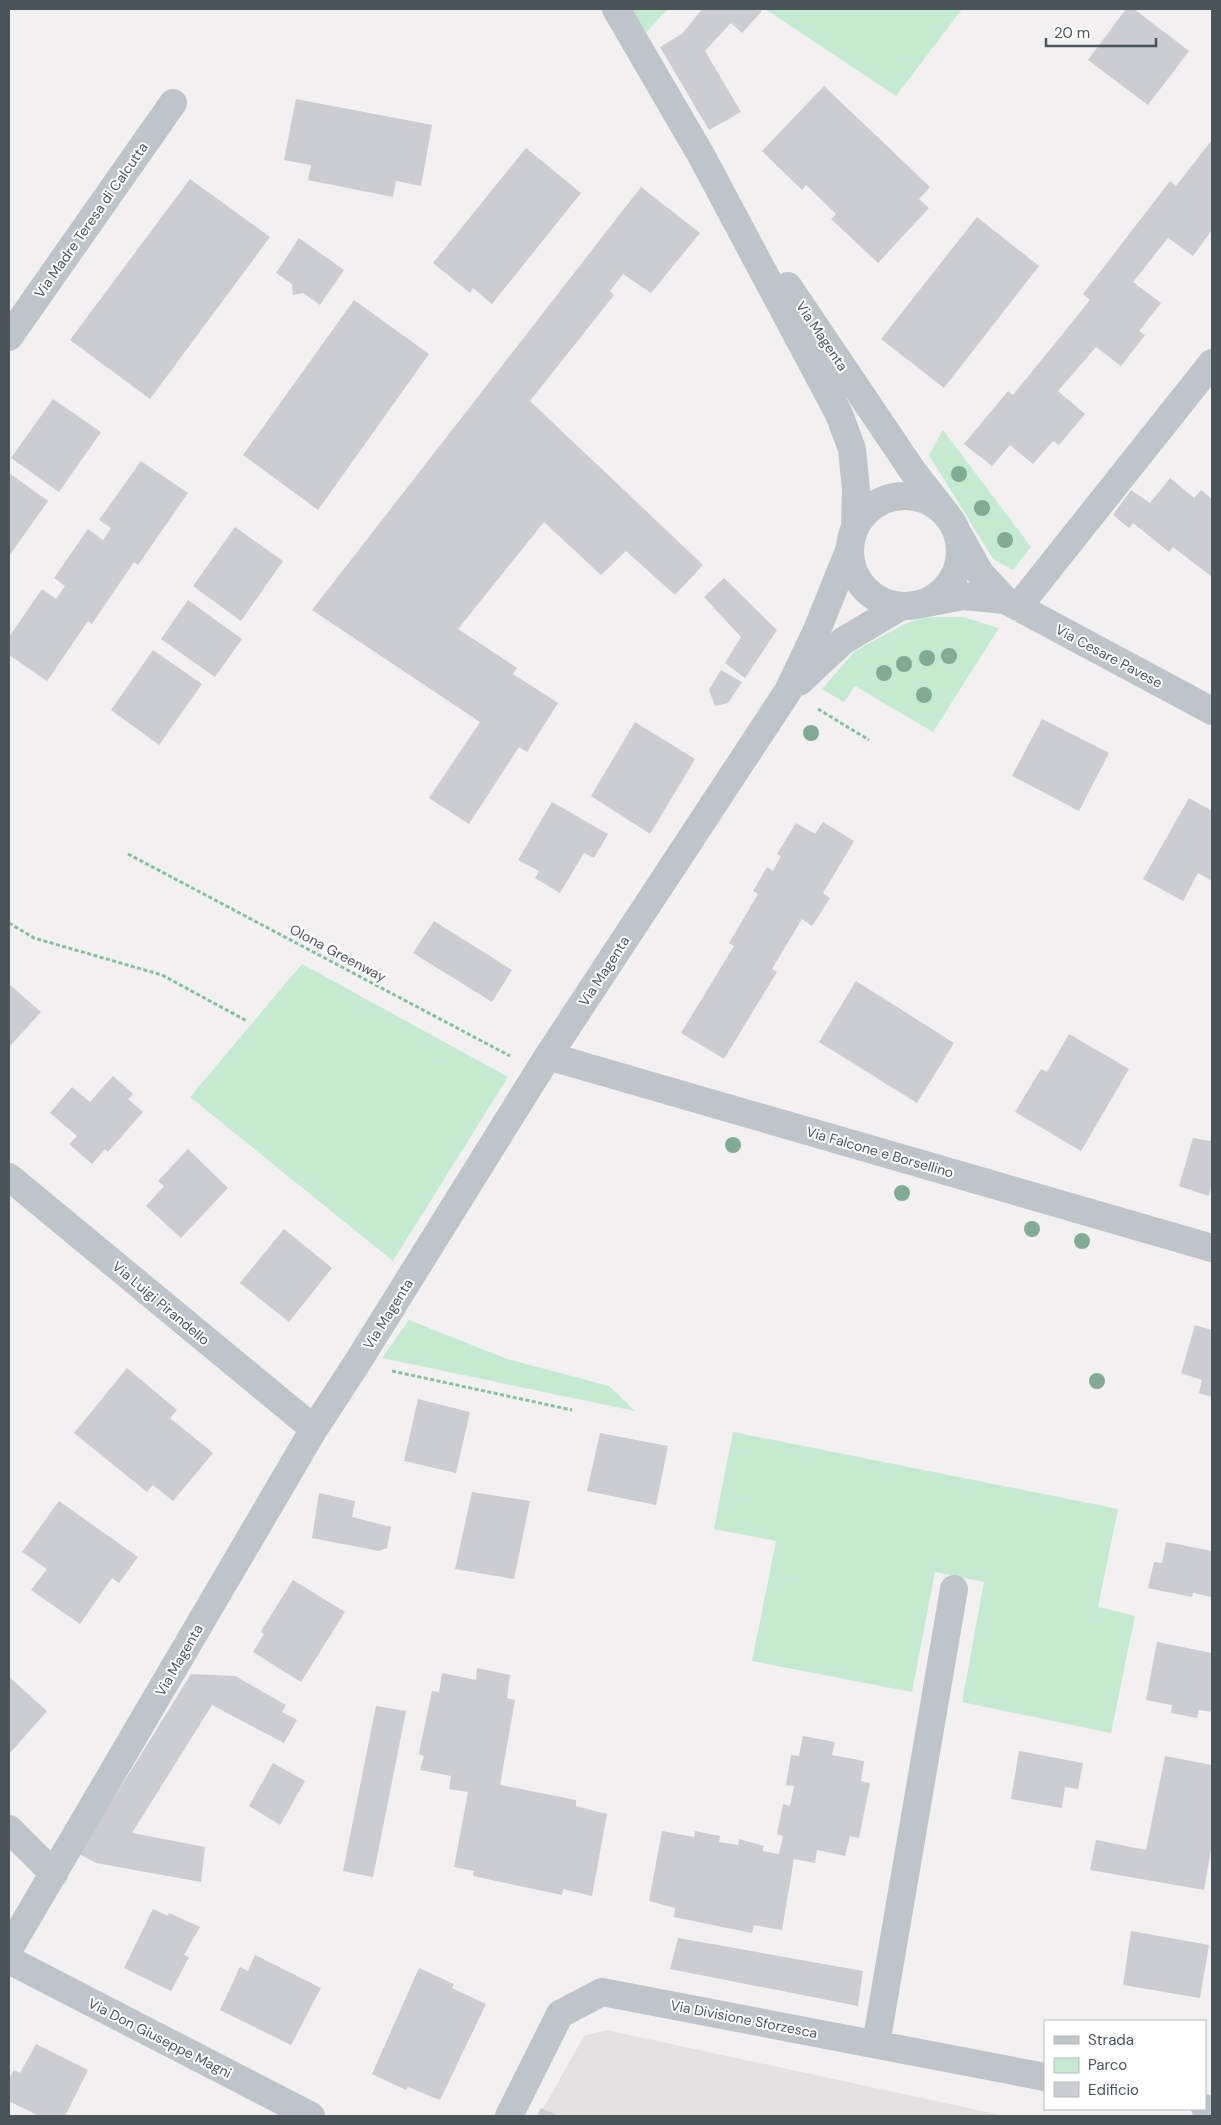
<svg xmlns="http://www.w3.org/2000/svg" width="1221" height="2125" viewBox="0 0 1221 2125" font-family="'DM Sans',sans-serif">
<rect width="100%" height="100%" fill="#f2f0f0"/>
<path fill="#e3e1e1" d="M606,2030L1005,2116H539L584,2036Z"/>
<path fill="#c4ead0" d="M616,9H668L636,43Z
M765,9H962L896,96Z
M943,430L1031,547L1013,570L993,559L929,455Z
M924,617H963L999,628L933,732L855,686L844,702L822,689L855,651L903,625Z
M302,964L508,1077L393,1261L190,1097Z
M409,1320L507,1359L609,1386L635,1411L382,1358Z
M733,1432L1118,1509L1098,1607L1135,1616L1111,1733L962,1702L984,1582L935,1572L912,1692L752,1661L776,1541L714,1529Z"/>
<path fill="#cbcdd2" d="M702,9H758L762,11L742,33L731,23L705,51L741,112L709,130L660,47L682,34Z
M1126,9H1134L1189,51L1148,105L1088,60Z
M824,86L930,187L919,199L929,208L878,263L831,219L836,214L806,185L802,190L762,151Z
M296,99L432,125L421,186L396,181L393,197L308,180L311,165L284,160Z
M1212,140V230L1193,256L1168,238L1133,282L1161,303L1139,331L1145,335L1121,366L1096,347L1058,391L1085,414L1059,445L1053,441L1033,464L1010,445L992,466L964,444L1008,391L1013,395L1069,326L1090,300L1083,294L1110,259L1170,181L1176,186Z
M526,148L581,193L492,304L473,288L470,293L433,263Z
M190,179L270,237L150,399L70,340Z
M641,187L700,233L651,293L623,274L610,291L614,295L530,401L703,565L675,595L626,551L601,575L544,522L458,629L517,668L513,674L558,703L527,752L519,747L469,824L429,798L480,722L312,610Z
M977,217L1039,266L944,388L881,339Z
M299,238L344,270L320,305L303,293L293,295L292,284L276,273Z
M354,300L429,354L318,510L243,455Z
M53,399L101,432L59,492L11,458Z
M141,461L188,493L138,565L134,562L92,624L88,621L47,681L9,655V637L42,589L56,599L65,586L54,578L88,529L103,540L111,528L99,520Z
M9,473L48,501L9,556Z
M1170,478L1194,498L1201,490L1212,499V577L1173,547L1169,552L1133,523L1129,528L1113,515L1131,490L1150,503Z
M235,527L283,561L241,621L193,586Z
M724,578L777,630L745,678L725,663L741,637L704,597Z
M188,600L242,639L215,677L161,639Z
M153,650L202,684L159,745L111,710Z
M721,670L742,682L728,703L715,706L709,690Z
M1042,719L1109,753L1079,811L1012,776Z
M635,722L695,759L650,834L591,796Z
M1189,798L1212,811V881L1198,873L1183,901L1143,879Z
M552,802L608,834L594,858L584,853L560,893L535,878L539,871L518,860Z
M823,822L854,841L823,893L830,898L812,926L802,919L772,969L777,972L724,1059L681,1033L734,946L729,943L758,894L753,891L767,867L773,871L781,856L777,854L796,823L815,834Z
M434,921L512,970L492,1002L413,953Z
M856,981L954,1043L917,1103L819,1042Z
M9,984L41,1012L9,1047Z
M1069,1034L1129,1069L1081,1151L1015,1112L1041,1069L1047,1072Z
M113,1076L133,1094L128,1099L143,1112L108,1152L105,1149L92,1164L69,1144L77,1136L50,1113L72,1087L90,1102Z
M1212,1134V1189H1211L1209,1196L1179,1186L1193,1138L1210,1141Z
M188,1149L228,1188L181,1238L146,1206L164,1186L158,1181Z
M284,1229L332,1268L289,1322L240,1283Z
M1195,1325L1212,1330V1397L1199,1393L1202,1380L1181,1373Z
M127,1368L177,1410L170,1418L213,1453L173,1501L153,1485L147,1492L74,1433Z
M418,1399L470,1412L456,1473L404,1461Z
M600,1433L668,1446L656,1505L587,1491Z
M472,1492L530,1501L514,1579L455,1569Z
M319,1493L355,1501L352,1517L391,1527L387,1548L379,1551L312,1538Z
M59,1501L138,1557L119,1583L112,1578L80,1624L31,1590L47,1569L22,1552Z
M1166,1542L1212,1551V1597L1193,1593L1192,1597L1148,1588L1154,1562L1162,1563Z
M293,1580L345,1612L301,1682L253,1652L264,1634L261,1631Z
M1157,1642L1212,1653V1712L1199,1710L1197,1718L1171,1713L1172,1705L1146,1700Z
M477,1668L510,1675L507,1698L515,1700L500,1785L576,1800V1806L607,1814L592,1896L563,1889L562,1895L473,1876L474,1871L454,1867L468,1792L449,1789L451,1776L420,1770L424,1756L419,1754L420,1748L432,1691L439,1692L442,1673L476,1680Z
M191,1674L235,1676L286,1705L282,1712L297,1720L284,1743L212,1705L132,1833L205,1847L201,1882L96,1863L79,1854Z
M9,1677L47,1711L11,1752L9,1750Z
M376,1706L406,1711L373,1877L343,1871Z
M803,1736L835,1742L832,1755L864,1761L861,1781L870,1783L859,1838L850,1836L845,1856L817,1850L815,1863L794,1859L782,1930L754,1925L752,1933L674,1917L675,1908L649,1901L662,1831L694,1837L695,1831L720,1836L719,1842L738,1845L739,1839L764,1846L762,1851L779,1854L783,1836L777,1834L783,1804L790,1806L794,1786L786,1785L791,1755L799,1756Z
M1019,1751L1083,1763L1078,1789L1065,1787L1062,1808L1011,1799Z
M1165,1756L1212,1765V1844L1204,1890L1090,1870L1096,1840L1146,1850Z
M273,1763L305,1781L280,1825L249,1806Z
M153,1909L168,1916L169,1913L200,1927L184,1955L189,1957L171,1991L124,1968Z
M1131,1931L1209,1945L1200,1998L1123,1985Z
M678,1938L863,1971L858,2006L670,1969Z
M255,1955L321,1988L291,2045L220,2010L240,1967L248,1971Z
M419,1968L454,1984L452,1988L486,2004L440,2100L408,2087L406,2090L372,2074Z
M36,2044L88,2070L65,2116H39L9,2101V2079L14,2070L20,2073Z
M541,2108L559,2116H537Z"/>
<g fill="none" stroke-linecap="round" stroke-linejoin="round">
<path stroke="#80c49e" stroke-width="3" stroke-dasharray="4 2.5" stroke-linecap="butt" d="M818,709L869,740
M128,854L510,1056
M9,923L34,938L162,975L247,1021
M392,1371L572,1410"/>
<path stroke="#bdc5cb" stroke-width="28" d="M616,9L701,155L839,414L852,449L856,490L855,527
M788,286L912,470L947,515
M9,337L173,103
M850 551a55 55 0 1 1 110 0a55 55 0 1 1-110 0Z
M960,537L980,573L1005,600L1212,711
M927,603L963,596L1005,600
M1018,607L1212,363
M799,682L843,641L900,607
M548,1056L1212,1248
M9,1177L314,1429
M9,1829L54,1874
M9,1949L314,1429L357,1363L548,1056L788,691L817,630L850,548
M9,1960L311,2116
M876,2044L954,1589
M1205,2108L1212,2110
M509,2116L560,2014L602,1992L1045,2077"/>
</g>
<g fill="#80ac93">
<circle cx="959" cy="474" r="8"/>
<circle cx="982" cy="508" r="8"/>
<circle cx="1005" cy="540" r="8"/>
<circle cx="949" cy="656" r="8"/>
<circle cx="927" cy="658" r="8"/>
<circle cx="904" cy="664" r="8"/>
<circle cx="884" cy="673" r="8"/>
<circle cx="924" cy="695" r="8"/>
<circle cx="811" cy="733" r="8"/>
<circle cx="733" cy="1145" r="8"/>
<circle cx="902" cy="1193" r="8"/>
<circle cx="1032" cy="1229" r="8"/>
<circle cx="1082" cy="1241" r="8"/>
<circle cx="1097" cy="1381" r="8"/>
</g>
<g text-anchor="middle" stroke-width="4" stroke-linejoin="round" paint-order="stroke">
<g font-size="14" fill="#4a545b" stroke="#fff">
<text transform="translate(91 220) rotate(-55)" y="5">Via Madre Teresa di Calcutta</text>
<text transform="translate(822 336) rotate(56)" y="5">Via Magenta</text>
<text transform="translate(1109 656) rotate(28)" y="5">Via Cesare Pavese</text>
<text transform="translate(338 953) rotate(28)" y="5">Olona Greenway</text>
<text transform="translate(604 971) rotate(-57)" y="5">Via Magenta</text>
<text transform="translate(880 1152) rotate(16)" y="5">Via Falcone e Borsellino</text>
<text transform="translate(161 1303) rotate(40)" y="5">Via Luigi Pirandello</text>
<text transform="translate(388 1314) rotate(-58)" y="5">Via Magenta</text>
<text transform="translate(179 1660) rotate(-60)" y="5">Via Magenta</text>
<text transform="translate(744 2019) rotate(11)" y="5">Via Divisione Sforzesca</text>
<text transform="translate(160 2038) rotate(27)" y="5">Via Don Giuseppe Magni</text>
</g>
</g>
<rect width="1221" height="2125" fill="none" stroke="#4a545b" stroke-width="20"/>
<rect x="1044" y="2020" width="162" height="90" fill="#ffffff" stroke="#b7bbbd"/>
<rect x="1054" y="2036" width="25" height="8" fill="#bdc5cb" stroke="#b7bbbd"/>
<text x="1088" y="2045" font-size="15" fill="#4a545b">Strada</text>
<rect x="1054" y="2058" width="25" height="15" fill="#c4ead0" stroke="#b7bbbd"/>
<text x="1088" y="2070" font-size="15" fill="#4a545b">Parco</text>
<rect x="1054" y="2082" width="25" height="15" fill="#cbcdd2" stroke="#b7bbbd"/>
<text x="1088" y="2095" font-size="15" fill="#4a545b">Edificio</text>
<path d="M1046 38v8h110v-8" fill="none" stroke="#4a545b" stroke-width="2.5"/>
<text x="1054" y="38" font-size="15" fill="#4a545b" stroke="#ffffff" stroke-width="4" paint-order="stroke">20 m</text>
</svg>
